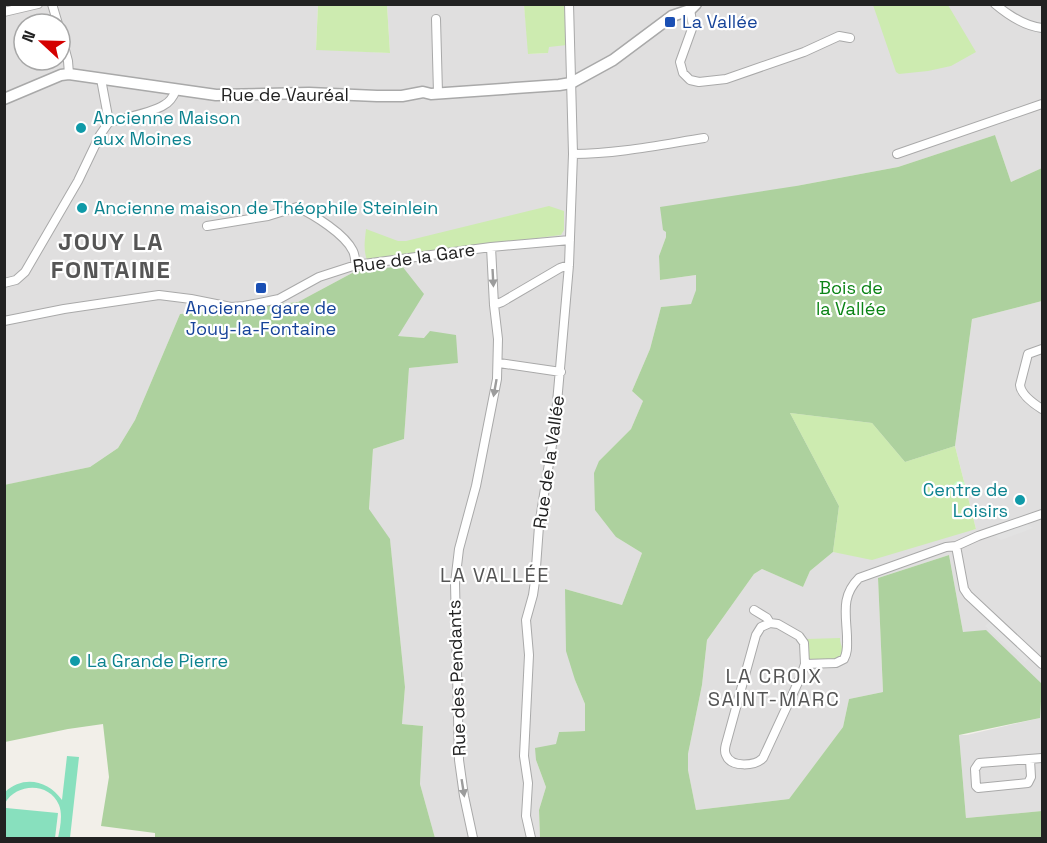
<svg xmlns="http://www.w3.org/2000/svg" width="1047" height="843" viewBox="0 0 1047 843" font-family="'Space Grotesk',sans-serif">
<rect width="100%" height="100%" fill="#f2efe9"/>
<path fill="#e0dfdf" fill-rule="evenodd" d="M4,5H318L316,49L390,53L387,5H524L529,54L548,53V47L566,5H1042V168L1011,182L995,135L898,167L796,186L666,231V237L659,256L660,280L696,275V290L692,304L661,307L650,349L632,391L643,401L631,429L599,461L616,537L642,553L622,605L565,589L575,680L585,704V731L559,732L557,744L536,760L546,787L539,810L540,838H435L420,784L423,726L402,724L405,687L390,540L369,510L373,449L404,439L409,368L457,363L424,338L398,336L354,272L298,302L180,314L135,420L118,448L90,467L5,485ZM24,24H60V60H24Z
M1042,301V811L966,818L959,735H967L1040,718L963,632L949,555L878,578L883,692L849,699L843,727L789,799L696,810L688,770V754L702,685L707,640L754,574L762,569L803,587L810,571L833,552L848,553L976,529L955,446L972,319Z"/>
<path fill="#cdebb0" d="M318,5H387L390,53L316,50Z
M524,5H566L567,45L549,47L548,53L528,54Z
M873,5H948L976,52L951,66L928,71L899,74L896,72Z
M549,206L564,211V230L561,235L367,260C363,250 365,239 366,229L398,241H406Z
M790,413L872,423L905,462L955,446L976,529L872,560L833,552L839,506Z
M840,638C840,649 848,649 838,660L813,661L807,657L806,639Z"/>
<path fill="#add19e" d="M995,135L1011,182L1042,168V301L972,319L955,446L905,462L872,423L790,413L839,506L833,552L810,571L803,587L762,569L754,574L707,640L702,685L688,754V770L696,810L789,799L843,727L849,699L883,692L878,578L949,555L963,632L986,630L1042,684L1040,718L959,735L966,818L1042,811V838H540L539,810L546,787L536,760L535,748L556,744L559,732L585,731V704L575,680L566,651L565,589L622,605L642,553L616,537L595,510L594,473L599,461L631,429L643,401L632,391L650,349L661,307L691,304L696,290V275L660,280L659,256L666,237V232L663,230L660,207L796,186L898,167Z
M402,266L424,294L398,336L424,338L430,331L456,335L458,363L409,368L404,439L373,449L369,509L390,539L405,687L402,724L423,726L420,784L435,838H155V833L101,826L109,777L103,724L68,729L5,742L4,485L90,467L118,448L135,420L180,314L298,302L354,272Z"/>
<path fill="#c8facc" d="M957,481L964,482L966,488L960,496L954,493L952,486Z"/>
<path fill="#88e0be" d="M67,756L79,757L70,838H58C60,828 63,815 59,805C49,782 17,783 5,803V792C23,775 48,780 62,800Z
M6,808L58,813L55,838H5Z"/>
<path fill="#e2e2e2" d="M1026,523L1033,528L1001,540L993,534Z
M990,621L1030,657L1025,662L985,626Z"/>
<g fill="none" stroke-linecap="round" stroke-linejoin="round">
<defs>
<path id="minor" d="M52,4L58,24
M995,4C1008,15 1025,26 1042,28
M690,10L693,26L680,62L683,73L690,80L699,82L726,79L804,52L839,36L850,38
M4,12L38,4
M436,19L438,93
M60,31L68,61L69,74
M109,122C124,118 152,113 164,105C170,102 174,95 176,90
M573,154C617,154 660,145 704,138
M897,154L1042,104
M207,226L268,216L297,207C314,215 345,234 353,251C355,255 355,260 356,265
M4,283L16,280L25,272L78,181L100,135L109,122L101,79
M494,305L502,302L560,268L569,265
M4,321L64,309L159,295L191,299L231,307L244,306L279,299L319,277L356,265L491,247L570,240
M1042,349L1028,354L1020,385C1021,395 1034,404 1042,409
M499,363L561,372
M956,546L964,589L968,595L1042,664
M754,610L767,618L770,623
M770,623L778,624L799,636L804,643L805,664L801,676L763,758C755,766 731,768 726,755C724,751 725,748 726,744L756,635L761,627Z
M805,664L836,663L844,659C848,652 847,645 847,636C846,613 841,596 859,578L946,547L956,546L978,536L1042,514
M1030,760L1031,777L1028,783L978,788L976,786L975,769L979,763L1042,758
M473,838L464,796L459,760L455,583L459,549L476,486L497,379L498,339L494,305L491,247
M531,838L526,816L528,783L524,756L529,655L526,620L533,595L535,581L539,526L555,426L569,265L573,154L569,4"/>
<path id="tertiary" d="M4,99L61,75L69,74L216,95L309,93L377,96H402L423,92L431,94L559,85L571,83L613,60L672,16L690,10L696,4"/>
</defs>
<use href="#minor" stroke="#a9a9a9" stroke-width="10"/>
<use href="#tertiary" stroke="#a9a9a9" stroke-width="13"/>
<use href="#minor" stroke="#fff" stroke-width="8"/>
<use href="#tertiary" stroke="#fff" stroke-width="10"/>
</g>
<defs><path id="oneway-solid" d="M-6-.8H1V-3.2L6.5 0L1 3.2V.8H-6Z" transform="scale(1.5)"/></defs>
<g fill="#9c9c9c">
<use href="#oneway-solid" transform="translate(493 278) rotate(87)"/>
<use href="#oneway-solid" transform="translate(495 388) rotate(100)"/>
<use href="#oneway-solid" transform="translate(463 788) rotate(81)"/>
</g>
<g fill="#1a4fb4" stroke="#fff" stroke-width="2">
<rect x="664" y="16" width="12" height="12" rx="3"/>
<rect x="255" y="282" width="12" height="12" rx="3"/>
</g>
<g fill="#0f9aa8" stroke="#fff" stroke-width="2">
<circle cx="81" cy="128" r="6"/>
<circle cx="82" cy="208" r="6"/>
<circle cx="1020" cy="500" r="6"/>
<circle cx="75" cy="661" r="6"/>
</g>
<g text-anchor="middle" stroke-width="4.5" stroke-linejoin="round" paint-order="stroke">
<g font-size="18" fill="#164399" stroke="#fff" text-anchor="start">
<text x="682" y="28">La Vallée</text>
<text x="261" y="314" text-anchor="middle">Ancienne gare de<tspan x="261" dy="21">Jouy-la-Fontaine</tspan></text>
</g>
<g font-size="18" fill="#222" stroke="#fff">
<text x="285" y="101">Rue de Vauréal</text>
<text transform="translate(414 258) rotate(-8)" y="6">Rue de la Gare</text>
<text transform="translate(549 462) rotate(-82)" y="6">Rue de la Vallée</text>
<text transform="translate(457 678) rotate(-92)" y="6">Rue des Pendants</text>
</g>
<g font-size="18" fill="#0d838f" stroke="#fff" text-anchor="start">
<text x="93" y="124">Ancienne Maison<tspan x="93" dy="21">aux Moines</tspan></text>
<text x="94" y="214">Ancienne maison de Théophile Steinlein</text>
<text x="1008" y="496" text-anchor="end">Centre de<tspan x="1008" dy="21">Loisirs</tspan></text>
<text x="87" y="667">La Grande Pierre</text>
</g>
<g font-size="18" fill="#0c8416" stroke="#fff">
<text x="851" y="294">Bois de<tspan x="851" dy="21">la Vallée</tspan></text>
</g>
<g font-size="20" letter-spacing="1.5" fill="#555" stroke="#fff">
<text x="495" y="582">LA VALLÉE</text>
<text x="774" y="683">LA CROIX<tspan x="774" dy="23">SAINT-MARC</tspan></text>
</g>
<g font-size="24" font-weight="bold" letter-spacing="1.5" fill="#555" stroke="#fff">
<text x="111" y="250">JOUY LA<tspan x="111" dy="28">FONTAINE</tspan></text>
</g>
</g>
<rect width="1047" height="843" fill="none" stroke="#222222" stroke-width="12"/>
<g transform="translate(42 42) rotate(292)"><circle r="28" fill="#ffffff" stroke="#a7a7a7" stroke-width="1.5"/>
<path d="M0-4.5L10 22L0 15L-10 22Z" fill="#d40000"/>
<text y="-9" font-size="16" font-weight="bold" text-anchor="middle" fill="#222222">N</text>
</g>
</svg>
